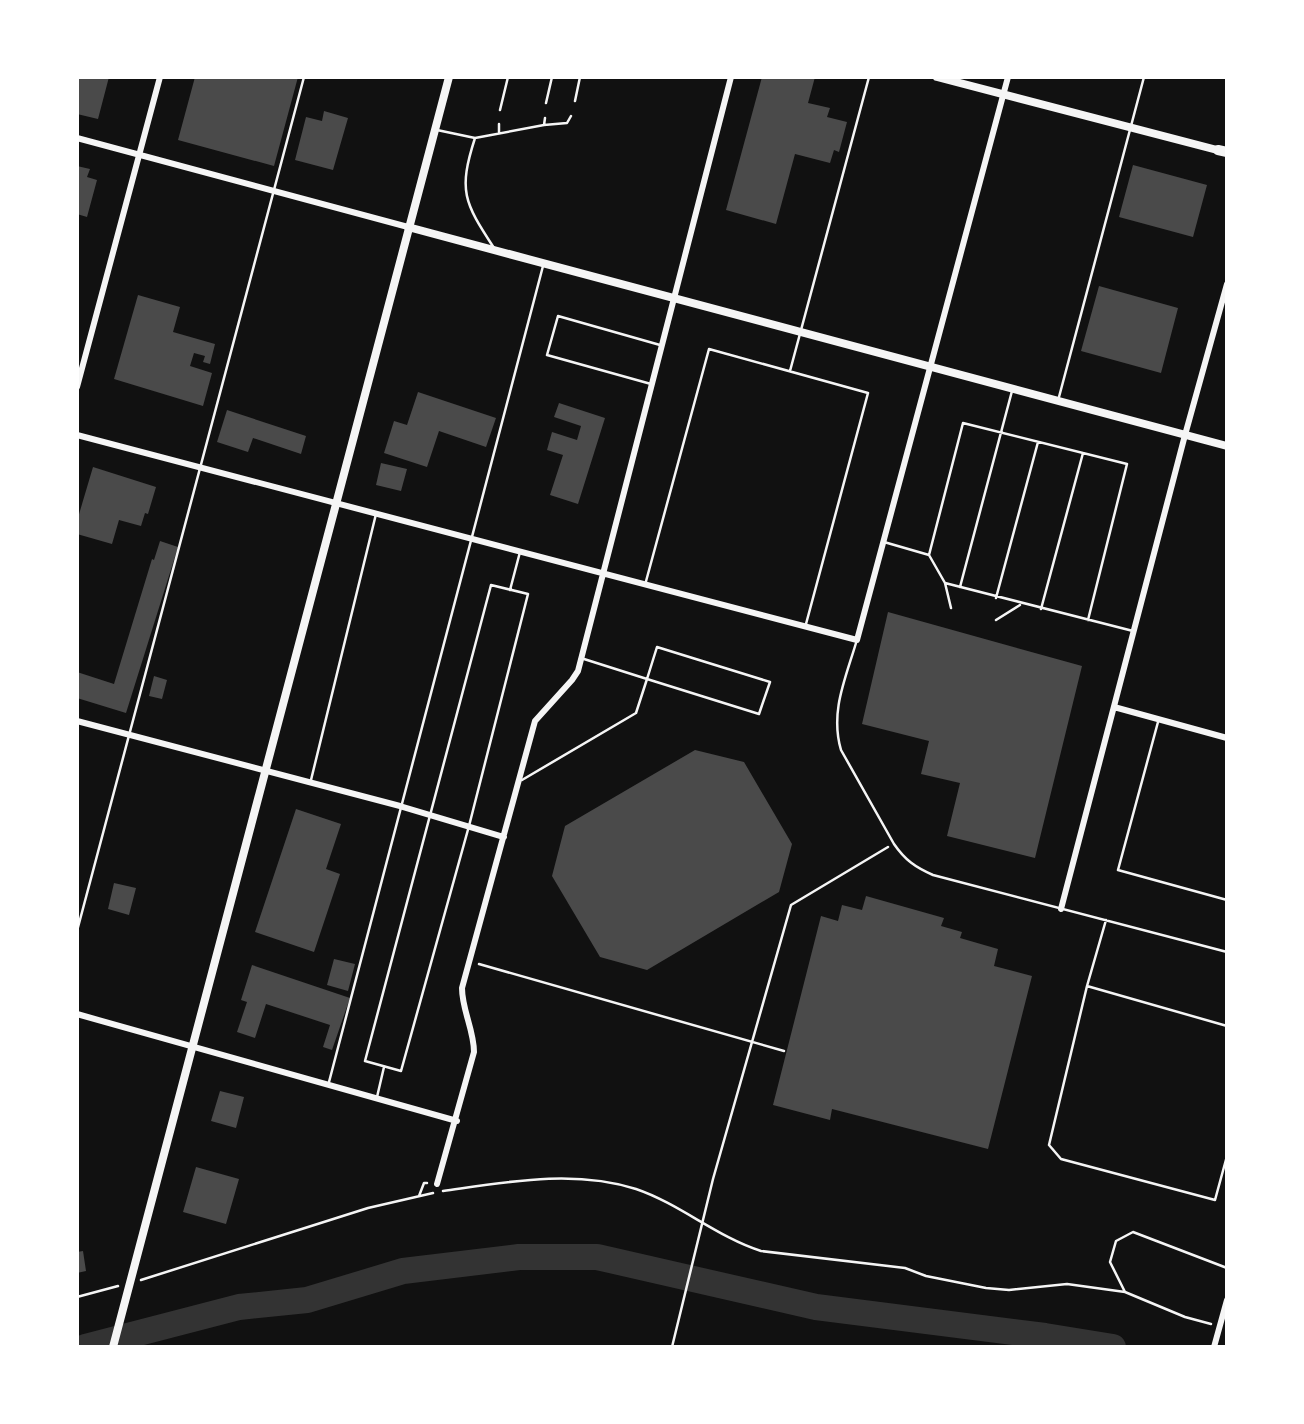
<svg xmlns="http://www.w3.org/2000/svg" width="1304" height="1424" viewBox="0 0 1304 1424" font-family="Jost,sans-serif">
<rect width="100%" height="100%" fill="#111"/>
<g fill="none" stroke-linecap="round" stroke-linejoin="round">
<path stroke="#333" stroke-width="26" d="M85,1347L239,1307L307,1300L403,1271L519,1257H597L816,1307L1045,1336L1113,1347"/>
</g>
<path fill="#4a4a4a" d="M77,77H109L98,119L77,114Z
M195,77H298L274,166L178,140Z
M762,77H815L808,103L830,108L827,117L847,122L839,152L834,150L830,163L795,154L776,224L726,210Z
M324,111L348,118L333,170L295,160L306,117L322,121Z
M1133,165L1207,185L1193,237L1119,217Z
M77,166L90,169L87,177L97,180L87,217L77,214Z
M1099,286L1178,308L1161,373L1081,351Z
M138,295L180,307L173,332L215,344L210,364L203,362L205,356L194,353L190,366L212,373L203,406L114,379Z
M418,392L496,418L486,447L439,431L427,467L384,453L394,421L407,425Z
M559,403L605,418L578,504L550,495L563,455L547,450L552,432L577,440L581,426L554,417Z
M227,410L306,436L301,454L253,438L248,452L217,442Z
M381,463L407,469L401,491L376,485Z
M93,467L156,487L148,514L145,513L141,526L119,520L112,544L77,534V521Z
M160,541L178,547L126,713L77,698V672L114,684L152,559L154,560Z
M888,612L1082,666L1035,858L947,836L960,783L921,774L929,741L862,724Z
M154,676L167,680L162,699L149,696Z
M695,750L744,762L792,844L779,892L647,970L600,957L552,876L565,826Z
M296,809L341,824L326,869L340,874L314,952L255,932Z
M114,883L136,888L129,915L108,909Z
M866,896L944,918L941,926L962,932L960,938L998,949L994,966L1032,976L988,1149L832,1109L830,1120L773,1105L821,916L838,921L842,905L862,910Z
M334,959L355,964L348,991L327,985Z
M252,965L350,998L332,1050L323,1047L330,1025L266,1004L255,1038L237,1032L247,1002L241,1000Z
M220,1091L244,1097L236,1128L211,1121Z
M196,1167L239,1179L226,1224L183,1212Z
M83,1251L86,1271L77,1273V1252Z"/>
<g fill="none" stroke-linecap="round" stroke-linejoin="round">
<path stroke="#f5f5f5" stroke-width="2.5" d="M479,964L784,1051
M443,1191C506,1182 574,1169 636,1189C680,1204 717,1237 761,1251L905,1268L926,1276L986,1288L1009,1290L1067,1284L1125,1292L1185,1317L1211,1324
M419,1196L424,1183H427
M141,1280L368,1208L433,1193
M1125,1292L1110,1262L1116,1241L1133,1232L1227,1268
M77,1297L118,1286
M672,1347L713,1179L791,905L888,847"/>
<path stroke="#f5f5f5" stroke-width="2.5" d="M575,101L580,77
M546,103L552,77
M500,110L508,77
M544,125L567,123L571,116
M437,130L475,138L544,125L545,118
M499,133V124
M475,138C458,191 464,202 494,248
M790,371L869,77
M651,384L547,355L558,316L660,345
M1059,397L1144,77
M884,542L929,555L945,583L1133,631
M929,555L963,423L1127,464L1088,620
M945,583L951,608
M491,585L528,594L469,826L401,1071L365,1061Z
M645,585L709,349L868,393L806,624
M960,587L1012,391
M510,590L520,552
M996,598L1038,442
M1041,609L1083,453
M996,620L1020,605
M856,643C845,680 830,712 841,750L894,844C905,860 915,867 933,875L1227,952
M657,647L770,682L759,714L647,679Z
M1158,722L1118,870L1227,900
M311,780L376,514
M522,780L636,713L647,679L584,659
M1106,920L1087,986L1049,1145L1061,1159L1215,1200L1227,1156
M77,931L304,77
M1087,986L1227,1026
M329,1082L543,266
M377,1097L384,1067"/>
<path stroke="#f5f5f5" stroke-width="6" d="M77,138L408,227
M77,387L160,77
M77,435L857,640L1008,77
M1114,707L1227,738
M77,721L400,806L504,837
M1061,909L1185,435L1227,284
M77,1014L457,1121
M437,1184L474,1052C474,1030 462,1010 462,988L535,721L572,680L578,671L731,77
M1214,1347L1227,1300"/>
<path stroke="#f5f5f5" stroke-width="8" d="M937,77L1221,151
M408,227L1227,446
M113,1347L449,77"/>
<path stroke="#f5f5f5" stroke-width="10" d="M1218,150L1227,152"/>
</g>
<rect width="1304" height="1424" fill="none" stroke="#ffffff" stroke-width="158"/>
</svg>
